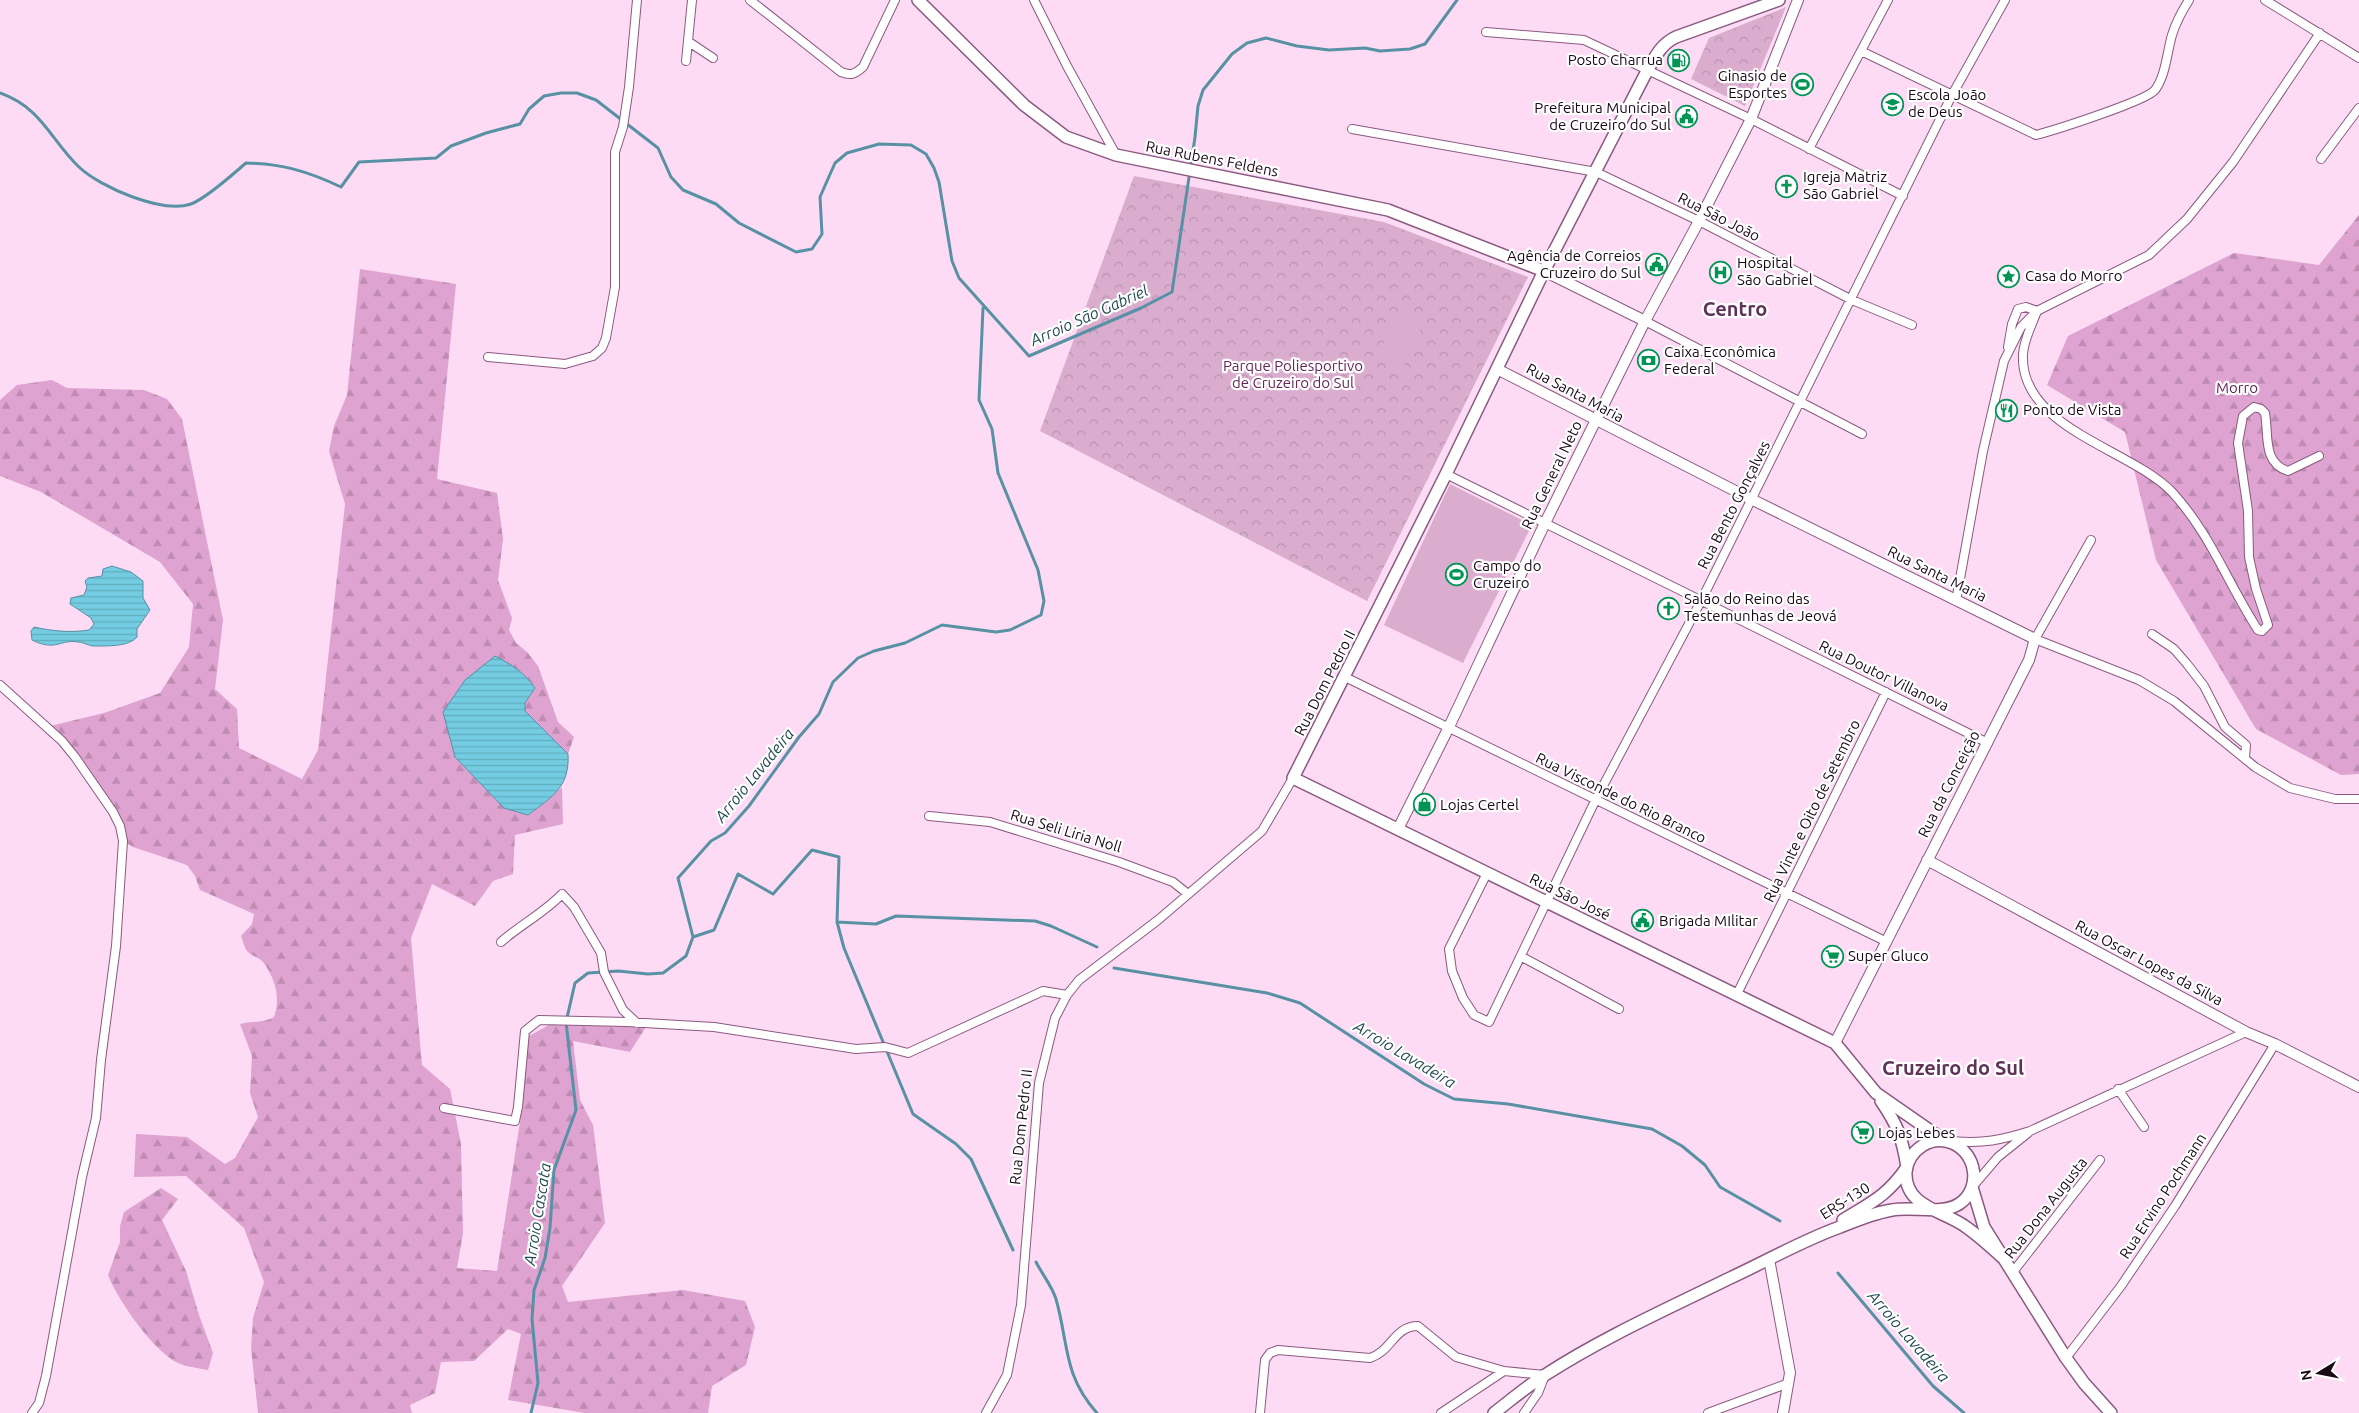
<svg xmlns="http://www.w3.org/2000/svg" width="2359" height="1413" viewBox="0 0 2359 1413" font-family="Ubuntu,sans-serif">
<defs>
<pattern id="forest-firs" width="22" height="20" patternUnits="userSpaceOnUse" patternTransform="scale(1.25)"><rect width="22" height="20" fill="#dea3d0"/><path d="M5 1l3.5 6h-7zM16 11l3.5 6h-7z" fill="#be8bb2"/></pattern>
<pattern id="park-crowns" width="20" height="18" patternUnits="userSpaceOnUse" patternTransform="scale(1.25)"><rect width="20" height="18" fill="#daadcf"/><path d="M2 6a3 3 0 1 1 6 0M12 15a3 3 0 1 1 6 0" fill="none" stroke="#ba93b1"/></pattern>
<pattern id="water-rules" width="6" height="5" patternUnits="userSpaceOnUse" patternTransform="scale(1.25)"><rect width="6" height="5" fill="#73cce1"/><path d="M0 2.5h6" fill="none" stroke="#63aec0"/></pattern>
</defs>
<rect width="100%" height="100%" fill="#fedbf5"/>
<path fill="url(#forest-firs)" d="M2359,215V774L2341,775L2256,729L2156,560L2125,432L2047,385L2068,336L2234,253L2319,265Z
M360,269L456,284L437,479L497,493L503,539L498,580L512,618L509,630L516,643L527,652L538,666L558,722L574,737L568,754L525,711V703L535,688L530,681L455,757L504,808L544,803L562,787L563,824L515,835L513,874L493,881L475,906L432,884L411,938L422,1065L450,1089L461,1144L463,1233L457,1268L497,1271L520,1122L529,1036L549,1025L646,1027L630,1052L573,1041L580,1100L593,1125L605,1223L562,1286L568,1302L683,1290L745,1301L755,1327L746,1365L712,1386L708,1413H585L508,1400L521,1334L508,1329L474,1361L441,1362L435,1393L410,1405L412,1413H258L251,1348L253,1318L264,1282L244,1228L186,1176L134,1177L136,1134L187,1137L225,1164L235,1158L258,1117L250,1093L252,1056L240,1024C253,1021 263,1023 274,1017C281,998 275,978 263,962C259,957 251,956 247,951C244,947 243,940 241,936L252,924L254,914L200,890L195,876L187,865L133,847L123,841L120,826L75,757L46,727L104,713L160,693L189,647L193,604L160,562L41,492L0,476V400L17,385L52,380L67,388L144,390L167,399L182,419L223,620L215,689L237,709L239,748L302,779L318,750L345,504L329,451L334,426L347,395Z
M161,1188L178,1199L162,1220L186,1271L199,1315L213,1353L208,1370C199,1368 187,1367 178,1363C154,1352 117,1299 108,1275L120,1242V1226L124,1212Z"/>
<path fill="url(#park-crowns)" d="M1786,7L1745,106L1691,79L1709,38Z
M1134,176L1384,222L1528,277L1367,601L1040,431Z"/>
<path fill="#daadcf" d="M1397,313L1423,324L1403,368L1378,357Z
M1450,484L1532,525L1463,663L1384,625Z"/>
<path fill="url(#water-rules)" stroke="#5891a4" d="M112,566L131,572L143,581V598L150,610L137,629V637C129,647 106,646 93,646C87,645 83,642 78,642C60,639 56,652 32,640L31,631L34,627C52,631 70,633 89,630L94,624L91,618L70,604L71,598L84,595L87,587L85,581L88,578L102,576L103,569Z
M495,656C512,665 524,672 535,688L525,703V711L568,754C570,787 552,797 528,815L504,808L455,757L443,712L465,680Z"/>
<g fill="none" stroke-linecap="round" stroke-linejoin="round">
<path stroke="#5891a4" stroke-width="3" d="M0,93C42,108 50,139 79,167C100,187 162,214 191,204C207,198 233,174 246,163C283,164 307,171 341,187L359,162L436,158L451,146L486,133L520,124L529,109L544,96L561,93H577L596,100L658,148L671,177L683,190L716,204L739,223L796,252L812,249L822,234L820,197L835,163L847,153L879,144L911,145L926,154L934,168L939,182L952,261L959,278L1029,356L1141,308L1172,292L1195,137L1198,106L1203,90L1232,54L1247,43L1266,38L1297,46L1329,50L1365,48L1380,51L1410,49L1425,44L1457,0
M983,308L979,400L992,429L998,473L1038,570L1044,601L1041,615L1010,630L996,632L942,625L905,643L874,651L858,658L833,682L819,714L799,737L749,806L725,833L711,841L678,878L693,937L714,930L738,874L773,894L812,850L839,857L837,922L844,948L913,1114L956,1144L971,1159L1013,1250
M837,922L876,924L896,916L1035,921L1051,926L1097,947
M1114,968L1267,993L1300,1003L1424,1084L1454,1099L1508,1104L1652,1129L1682,1146L1705,1165L1720,1187L1780,1221
M1036,1262C1042,1274 1052,1286 1056,1299C1069,1345 1063,1375 1097,1413
M1838,1273L1933,1386L1964,1413
M531,1413L538,1383L532,1319L534,1290L545,1258L550,1228L554,1170L576,1110L566,1022L575,983L588,973L618,971L648,974L663,973L686,956L693,937"/>
<defs>
<path id="minor" d="M750,0L841,72C851,76 855,74 863,67L895,0
M1034,0L1067,66L1116,155
M2265,0L2359,58
M1486,32L1584,40L1751,119L1903,196
M689,42L713,58
M1861,51L2036,135C2055,130 2146,101 2155,90C2166,75 2167,52 2172,35C2176,22 2182,11 2189,0
M686,61L692,0
M1352,129L1596,172L1699,221L1852,300L1912,325
M1809,149L1888,0
M2321,159L2359,108
M2037,311C2032,325 2024,339 2023,354C2019,428 2131,449 2172,492C2210,533 2228,584 2258,630L2262,631L2268,625L2256,589L2249,557L2248,511L2238,443L2243,416L2254,407L2261,409L2265,413C2269,434 2262,463 2288,471L2319,456
M1645,321L1862,434
M2008,347L2012,324L2018,309L2026,307L2037,311
M488,357L565,364L593,356L602,348L606,338L615,287V152L623,127L629,87L637,0
M1446,474L1988,743
M2091,540L2035,639L2139,680L2174,701L2255,767L2290,788L2335,799H2359
M1956,601L1983,451L2004,361L2021,327L2037,311L2149,255L2187,219L2233,162L2320,33
M2152,634L2174,649L2187,664L2204,686L2225,727L2246,745L2245,757
M1345,677L1885,941
M0,685L62,741L75,757L113,812L120,826L123,841L116,946L101,1060L96,1118L82,1177L46,1376L39,1403L32,1413
M929,816L990,822L1119,862L1173,882L1188,894
M1487,873L1449,949L1452,971L1463,998L1474,1015L1489,1022L1595,801L1701,601L1952,95L2005,0
M501,942C520,925 544,913 562,894L574,907L601,953L604,972L623,1010L637,1023
M1522,957L1619,1009
M1736,996L1886,692
M2118,1089L2144,1127
M444,1108L515,1121L518,1107L525,1031L539,1020L627,1022L714,1027L856,1049L885,1047L908,1053L1043,991L1067,995
M1953,1141C1983,1144 2001,1140 2030,1131L2246,1032
M1974,1185L1998,1157L2028,1133
M2013,1272L2100,1160
M2066,1358L2121,1286L2175,1206L2275,1044
M986,1413L1007,1375L1021,1305L1039,1083L1055,1018L1067,995L1079,980L1158,920L1262,831L1293,778
M1260,1413L1265,1360L1270,1353L1278,1350L1370,1358C1392,1351 1394,1326 1418,1326L1456,1357L1504,1371
M1441,1413L1504,1371L1545,1375L1538,1393L1524,1413
M1708,1413L1789,1383"/>
<path id="tertiary" d="M1544,271L1645,321
M1497,369L1751,499L2035,639L2029,660L1835,1043
M1398,829L1448,729L1545,523L1645,321L1699,221L1751,119L1798,0
M1927,860L2246,1032L2275,1044L2359,1087
M1769,1259L1790,1373L1783,1413"/>
<path id="secondary" d="M918,0L1024,105L1066,137L1116,155L1388,210L1544,271
M1779,0L1676,37C1661,44 1655,57 1647,71L1544,271L1446,474L1293,778L1835,1043L1876,1093L1945,1141
M1972,1187L1984,1227L2066,1358L2084,1383L2111,1413
M1843,1220C1872,1202 1887,1196 1907,1167C1902,1137 1898,1126 1881,1101
M1494,1413C1511,1400 1527,1386 1545,1375C1602,1338 1667,1309 1728,1279C1765,1262 1801,1241 1840,1227C1857,1220 1874,1213 1892,1210C1913,1206 1942,1215 1959,1204C1982,1189 1977,1153 1952,1143C1942,1139 1931,1140 1922,1146C1913,1152 1907,1161 1906,1172C1904,1207 1945,1211 1966,1227C1979,1236 1991,1247 2003,1258"/>
</defs>
<use href="#minor" stroke="#8b5980" stroke-width="10"/>
<use href="#tertiary" stroke="#8b5980" stroke-width="12"/>
<use href="#secondary" stroke="#8b5980" stroke-width="14"/>
<use href="#minor" stroke="#fff" stroke-width="8"/>
<use href="#tertiary" stroke="#fff" stroke-width="10"/>
<use href="#secondary" stroke="#fff" stroke-width="11"/>
</g>
<defs>
<symbol id="fuel-ring" viewBox="-11 -11 22 22"><circle r="9.5" fill="#fff" stroke="#029455" stroke-width="1.5"/><path d="M-5.5-6h7V0h2V4h1.3V-2.5L3-4.5l.8-.8L6-3V5H2.5V1h-1V6h-7ZM-4.2-4.7v3.2H.2V-4.7Z" fill="#029455"/></symbol>
<symbol id="stadium-ring" viewBox="-11 -11 22 22"><circle r="9.5" fill="#fff" stroke="#029455" stroke-width="1.5"/><path d="M0-5a6.5 5 0 1 0 0 10a6.5 5 0 1 0 0-10ZM-3.5-1.8h7v3.6h-7Z" fill="#029455"/></symbol>
<symbol id="university-ring" viewBox="-11 -11 22 22"><circle r="9.5" fill="#fff" stroke="#029455" stroke-width="1.5"/><path d="M0-5L7-2L0 1L-7-2ZM-4 1L0 2.5L4 1V4Q0 6-4 4Z" fill="#029455"/></symbol>
<symbol id="civic-ring" viewBox="-11 -11 22 22"><circle r="9.5" fill="#fff" stroke="#029455" stroke-width="1.5"/><path d="M-.6-6.5H3V-4.5H.6V-3L4-1V1h2V6H-6V1h2V-1L-.6-3ZM-1.2 2.5V6h2.4V2.5Z" fill="#029455"/></symbol>
<symbol id="church-ring" viewBox="-11 -11 22 22"><circle r="9.5" fill="#fff" stroke="#029455" stroke-width="1.5"/><path d="M-1.2-6h2.4v3.5h3.3v2.4h-3.3V6h-2.4V-.1h-3.3v-2.4h3.3Z" fill="#029455"/></symbol>
<symbol id="hospital-ring" viewBox="-11 -11 22 22"><circle r="9.5" fill="#fff" stroke="#029455" stroke-width="1.5"/><path d="M-5-5h3v3.5h4V-5h3V5h-3V1.5h-4V5h-3Z" fill="#029455"/></symbol>
<symbol id="sight-ring" viewBox="-11 -11 22 22"><circle r="9.5" fill="#fff" stroke="#029455" stroke-width="1.5"/><path d="M0-6L1.8-2.2L6-1.7L2.9 1.2L3.7 5.4L0 3.3L-3.7 5.4L-2.9 1.2L-6-1.7L-1.8-2.2Z" fill="#029455"/></symbol>
<symbol id="bank-ring" viewBox="-11 -11 22 22"><circle r="9.5" fill="#fff" stroke="#029455" stroke-width="1.5"/><path d="M-6-4H6V4H-6ZM0-2.3a2.3 2.3 0 1 0 0 4.6a2.3 2.3 0 1 0 0-4.6Z" fill="#029455"/></symbol>
<symbol id="restaurant-ring" viewBox="-11 -11 22 22"><circle r="9.5" fill="#fff" stroke="#029455" stroke-width="1.5"/><path d="M-5-6h1v4h1v-4h1v4h1v-4h1v5L-1.5 .5V6h-2V.5L-5-1ZM5-6V6H3V1.5H1.5Q1.5-4 5-6Z" fill="#029455"/></symbol>
<symbol id="shop-ring" viewBox="-11 -11 22 22"><circle r="9.5" fill="#fff" stroke="#029455" stroke-width="1.5"/><path d="M-5-2.5h2.3a2.7 3.5 0 0 1 5.4 0H5L5.5 6h-11ZM-1.5-2.5h3a1.5 2.3 0 0 0-3 0Z" fill="#029455"/></symbol>
<symbol id="supermarket-ring" viewBox="-11 -11 22 22"><circle r="9.5" fill="#fff" stroke="#029455" stroke-width="1.5"/><path d="M-6-5.5h2.5l.6 2H6L4.5 2H-2.5L-4.4-4H-6ZM-1.5 3.2a1.3 1.3 0 1 0 .1 0ZM3 3.2a1.3 1.3 0 1 0 .1 0Z" fill="#029455"/></symbol>
</defs>
<g fill-rule="evenodd">
<use href="#fuel-ring" x="1666" y="48" width="25" height="25"/>
<use href="#stadium-ring" x="1790" y="72" width="25" height="25"/>
<use href="#university-ring" x="1880" y="92" width="25" height="25"/>
<use href="#civic-ring" x="1674" y="104" width="25" height="25"/>
<use href="#church-ring" x="1774" y="174" width="25" height="25"/>
<use href="#civic-ring" x="1644" y="252" width="25" height="25"/>
<use href="#hospital-ring" x="1708" y="260" width="25" height="25"/>
<use href="#sight-ring" x="1996" y="264" width="25" height="25"/>
<use href="#bank-ring" x="1636" y="348" width="25" height="25"/>
<use href="#restaurant-ring" x="1994" y="398" width="25" height="25"/>
<use href="#stadium-ring" x="1444" y="562" width="25" height="25"/>
<use href="#church-ring" x="1656" y="596" width="25" height="25"/>
<use href="#shop-ring" x="1412" y="792" width="25" height="25"/>
<use href="#civic-ring" x="1630" y="908" width="25" height="25"/>
<use href="#supermarket-ring" x="1820" y="944" width="25" height="25"/>
<use href="#supermarket-ring" x="1850" y="1120" width="25" height="25"/>
</g>
<g text-anchor="middle" stroke-width="4.5" stroke-linejoin="round" paint-order="stroke">
<g font-size="15" fill="#1a0716" stroke="#fff" text-anchor="start">
<text x="1663" y="65" text-anchor="end">Posto Charrua</text>
<text x="1787" y="81" text-anchor="end">Ginasio de<tspan x="1787" dy="17">Esportes</tspan></text>
<text x="1908" y="100">Escola João<tspan x="1908" dy="17">de Deus</tspan></text>
<text x="1671" y="113" text-anchor="end">Prefeitura Municipal<tspan x="1671" dy="17">de Cruzeiro do Sul</tspan></text>
<text x="1803" y="182">Igreja Matriz<tspan x="1803" dy="17">São Gabriel</tspan></text>
<text x="1641" y="261" text-anchor="end">Agência de Correios<tspan x="1641" dy="17">Cruzeiro do Sul</tspan></text>
<text x="1737" y="268">Hospital<tspan x="1737" dy="17">São Gabriel</tspan></text>
<text x="2025" y="281">Casa do Morro</text>
<text x="1664" y="357">Caixa Econômica<tspan x="1664" dy="17">Federal</tspan></text>
<text x="2023" y="415">Ponto de Vista</text>
<text x="1473" y="571">Campo do<tspan x="1473" dy="17">Cruzeiro</tspan></text>
<text x="1684" y="604">Salão do Reino das<tspan x="1684" dy="17">Testemunhas de Jeová</tspan></text>
<text x="1440" y="810">Lojas Certel</text>
<text x="1659" y="926">Brigada MIlitar</text>
<text x="1848" y="961">Super Gluco</text>
<text x="1878" y="1138">Lojas Lebes</text>
</g>
<g font-size="15" fill="#1a0716" stroke="#fff">
<text transform="translate(1212 159) rotate(11)" y="5">Rua Rubens Feldens</text>
<text transform="translate(1719 217) rotate(27)" y="5">Rua São João</text>
<text transform="translate(1575 393) rotate(28)" y="5">Rua Santa Maria</text>
<text transform="translate(1552 475) rotate(-64)" y="5">Rua General Neto</text>
<text transform="translate(1734 505) rotate(-63)" y="5">Rua Bento Gonçalves</text>
<text transform="translate(1937 574) rotate(26)" y="5">Rua Santa Maria</text>
<text transform="translate(1884 676) rotate(26)" y="5">Rua Doutor Villanova</text>
<text transform="translate(1325 683) rotate(-63)" y="5">Rua Dom Pedro II</text>
<text transform="translate(1949 784) rotate(-63)" y="5">Rua da Conceição</text>
<text transform="translate(1621 798) rotate(26)" y="5">Rua Visconde do Rio Branco</text>
<text transform="translate(1812 811) rotate(-64)" y="5">Rua Vinte e Oito de Setembro</text>
<text transform="translate(1066 831) rotate(17)" y="5">Rua Seli Liria Noll</text>
<text transform="translate(1570 897) rotate(26)" y="5">Rua São José</text>
<text transform="translate(2149 963) rotate(28)" y="5">Rua Oscar Lopes da Silva</text>
<text transform="translate(1021 1127) rotate(-84)" y="5">Rua Dom Pedro II</text>
<text transform="translate(2163 1196) rotate(-57)" y="5">Rua Ervino Pochmann</text>
<text transform="translate(1845 1201) rotate(-32)" y="5">ERS-130</text>
<text transform="translate(2046 1208) rotate(-52)" y="5">Rua Dona Augusta</text>
</g>
<g font-size="15" fill="#68245c" stroke="#fff">
<text x="1293" y="371">Parque Poliesportivo<tspan x="1293" dy="17">de Cruzeiro do Sul</tspan></text>
<text x="2237" y="393">Morro</text>
</g>
<g font-size="16" font-style="italic" fill="#224a54" stroke="#fff">
<text transform="translate(1089 315) rotate(-24)" y="6">Arroio São Gabriel</text>
<text transform="translate(754 775) rotate(-51)" y="6">Arroio Lavadeira</text>
<text transform="translate(1405 1054) rotate(31)" y="6">Arroio Lavadeira</text>
<text transform="translate(537 1214) rotate(-81)" y="6">Arroio Cascata</text>
<text transform="translate(1909 1336) rotate(49)" y="6">Arroio Lavadeira</text>
</g>
<g font-size="20" font-weight="bold" fill="#603257" stroke="#fff">
<text x="1735" y="316">Centro</text>
<text x="1953" y="1075">Cruzeiro do Sul</text>
</g>
</g>
<g transform="translate(2319 1373) rotate(260)" stroke="#ffffff" stroke-width="4" paint-order="stroke">
<path d="M0-4L9 19L0 12L-9 19Z" fill="#1a0716"/>
<text y="-8" font-size="14" font-weight="bold" text-anchor="middle" fill="#1a0716">N</text>
</g>
</svg>
